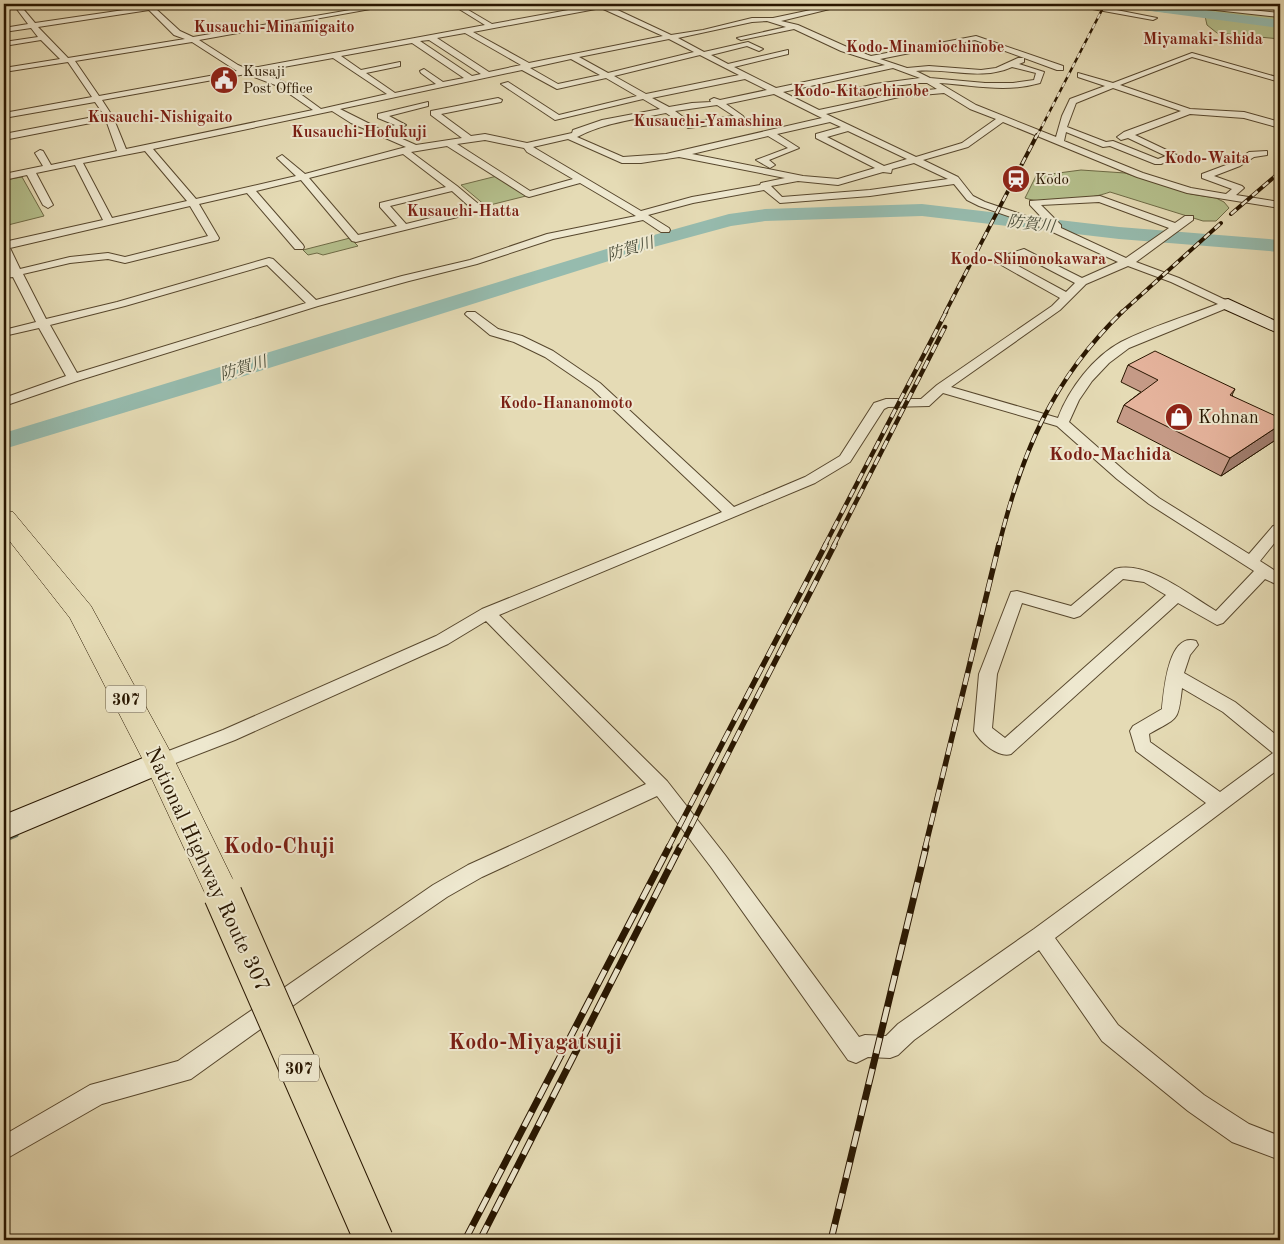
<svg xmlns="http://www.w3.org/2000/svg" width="1284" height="1244" viewBox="0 0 1284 1244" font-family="'Old Standard TT','Noto Serif JP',serif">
<rect width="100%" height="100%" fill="#e5dbb5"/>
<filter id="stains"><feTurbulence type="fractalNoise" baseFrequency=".004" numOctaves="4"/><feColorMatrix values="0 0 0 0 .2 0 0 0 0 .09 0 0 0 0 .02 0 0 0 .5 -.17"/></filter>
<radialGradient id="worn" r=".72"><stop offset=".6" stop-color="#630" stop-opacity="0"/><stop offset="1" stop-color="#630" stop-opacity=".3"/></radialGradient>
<path fill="#b5c08d" stroke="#6e6b46" d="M1119,4H1170L1280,15V39L1217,33L1207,25L1205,16L1120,7Z
M1081,170L1125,173L1191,194L1216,198L1224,202L1229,208L1216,221H1203L1110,192C1092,199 1043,205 1025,198L1036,176Z
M497,176L526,196L486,206L461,185Z
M22,177L44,216L8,225L4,217V180Z
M350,238L358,246L323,255L317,253L308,255L303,250Z"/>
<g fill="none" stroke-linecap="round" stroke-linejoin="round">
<path stroke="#6a7968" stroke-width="5" d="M4,840L16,835"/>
<path fill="#96bbae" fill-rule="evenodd" d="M1121,4H1156L1280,20V28L1128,8Z
M922,204L1119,227L1280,240V252L1119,239L922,216L765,221L731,226L650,248L209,387L4,449V433L636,240L729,214L765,209Z"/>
<defs>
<path id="street" d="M13,4H19L35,23L165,4H180L177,6L156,9L180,31L193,37L385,4H398L199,40L238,65L247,69L485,25L451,4H458L492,24L601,4H614L609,6L671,35L703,30L752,18H773L839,4H850L781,21L798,25L847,47L871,56L976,36L1063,66V70H1057L975,40L880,59L907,68L929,66L981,70L996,68L1018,58H1024V62L1019,64L1044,72L1040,83C1006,93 973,85 939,83L976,105L1056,137L1062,116L1070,99L1105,86L1078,77V73L1113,83L1192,53L1280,78V82L1192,57L1120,85L1190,109L1244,112L1280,122V128L1244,118L1190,114L1135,135L1179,156L1161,164H1155L1110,146L1103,147L1066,132L1064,141L1143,173L1191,188L1226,194L1232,189L1202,178V174L1234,162L1249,152L1267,151V155L1254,157L1240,166L1214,176L1242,186L1244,188L1236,195L1280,202V208L1187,193L1137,177L1003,122L968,147L923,160L958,177L973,196L985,202L1047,223L1030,205V201L1100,196L1175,223L1185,216H1193V220L1136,262L1179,278L1234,304L1232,306L1129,348L1109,363L1092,381L1079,400L1069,422L1127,473L1159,498L1249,554L1273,526L1280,525V536L1260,561L1280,574V586L1265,579L1223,623L1217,625L1178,603L1011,754C998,758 980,742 974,731L979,674L1011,592L1017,591L1071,606L1115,569C1147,560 1189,595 1216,611L1254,571L1149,504L1117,479L1057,426L943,393L929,406L888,407L884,409L850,462L815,483L499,615L667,781L725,855L859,1037L865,1035L886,1036L898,1024L1034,929L1206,803L1136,751L1130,731L1133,726L1162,709C1164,691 1168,632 1196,641L1198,645L1190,655L1184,673L1235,702L1280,738V768L1055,938L1118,1025L1204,1095L1249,1124L1280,1136V1160L1232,1142L1188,1111L1102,1041L1039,950L914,1040L898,1055L890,1058L868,1057L856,1063L848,1060L711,867L657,796L482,877L447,897L373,948L191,1079L102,1104L4,1160V1135L90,1085L178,1061L433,885L468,865L646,784L486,621L448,644L235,740L160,769L153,767L151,762L153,757L223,730L436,636L482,609L722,512L592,389L545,357L514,342L490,335L467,316L465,314L467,312H475L498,329L522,336L553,351L600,383L734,507L805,477L840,456L874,403L886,399H921L937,385L1052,306L1060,298L996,262L995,260L996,258L1024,249L1082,278L1118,262L1046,229L979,206L967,200L954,184L870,196L780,203L764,190L693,203L648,215L669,228L670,230L669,232H661L643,220L553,239L477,264L409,281L318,306L77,381L4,406V398L66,376L39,328L4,336V330L36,322L13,277L4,278V272L10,271L4,257V242L103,220L75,165L36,173L53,205L48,208L43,205L27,175L4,180V174L43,166L35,153L40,150L43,151L51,165L117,151L106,120L4,140V134L104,115L95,102L4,118V113L92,97L68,62L4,72V68L60,59L41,40L4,46V42L38,37L31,28L4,32V28L28,24ZM601,8L663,36L529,63L473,32ZM149,10L174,35L185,39L68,58L38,27ZM767,21L786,27L737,38L741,40L794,29L841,51L885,65L776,88L734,67L788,54V50L728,64L711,55L747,46L759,51L763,49L748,42L704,52L678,38L752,22ZM465,33L521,65L489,72L437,38ZM669,39L694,52L608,73L579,57ZM429,40L481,74L472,76L420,41ZM192,42L237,71L99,96L75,61ZM412,43L464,78L443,82L424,69L420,71L421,73L436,84L395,93L366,73L400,66V62L361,70L341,56ZM700,55L739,75L646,94L614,76ZM333,58L387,94L321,109L284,82L256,72ZM571,59L600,75L558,84L530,68ZM1012,67L1036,73L1034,80L1013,83H985L930,78L916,71C949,68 981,81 1012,67ZM893,68L920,78L875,84L838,93L842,95L886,87L919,83H927L937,89L899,93L819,110L783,92ZM522,70L557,89L606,78L637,96L559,115L508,82L501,84L555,120L643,99L660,109L602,120L573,130L572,133L527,143L485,134L471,136L441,114L501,102L502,100L498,98L431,111V115L462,138L416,145L389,133L406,125L389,116L428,106V102L378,114V118L395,125L382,130L340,109ZM246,74L278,86L313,110L126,149L113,117L102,100ZM745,79L767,90L720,100L714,98L710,100L711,102L692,103L669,107L652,98ZM1113,88L1181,111L1124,132L1117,137L1121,140L1128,138L1166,156L1158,159L1113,141L1106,142L1067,127L1076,103ZM944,93L970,109L996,119L962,143L916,157L826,114L899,97ZM774,94L822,118L666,154L623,157L577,137C603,123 636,119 666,113L688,128L740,121L744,118L743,116L726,104ZM717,105L734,116L690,122L675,111ZM332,111L351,123L406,147L305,174L282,155L277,158L296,176L196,199L153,149ZM830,122L841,127L816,134V138L875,168L838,179L803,176L692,154L768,136L788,148L756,160L770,168L775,165L769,160L799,148L777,134ZM848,131L907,159L884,166L827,137ZM568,139L622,163H641L679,157L785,178L761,183L760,185L692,197L641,211L533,147ZM485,140L524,148L527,152L573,179L530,191L457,144ZM447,146L526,196L529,197L580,183L636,216L547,234L470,260L402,276L316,300L273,259L269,258L117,302L46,319L23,274L70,263L108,259L125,263L218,240L219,238L199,204L247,193L295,249H303L304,247L303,245L256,191L301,180L352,241L356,242L482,211V207L457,186L411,152ZM145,151L187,201L112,218L83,163ZM403,154L446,187L380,203V207L397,226L358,235L309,178ZM914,163L948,179L870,190L782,197L771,186L798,181L838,185L883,172L891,173L892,169ZM452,191L471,208L406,224L390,206ZM1099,202L1169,228L1126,258L1061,228V225L1041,205ZM190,206L208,236L125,257L108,253L70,257L20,269L10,248ZM1023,256L1075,283L1066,292L1009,261ZM267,265L306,303L77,373L50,325L125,306ZM1128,266L1171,282L1218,304C1187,316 1150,327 1121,342C1093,357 1069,389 1058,418L951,387L1060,310L1086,284ZM1123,579L1144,582L1166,595L1005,738L992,728L997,674L1022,603L1074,618L1080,616ZM1182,688L1223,712L1273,753L1220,792L1150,742L1149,734C1178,717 1178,723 1182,688Z
M1073,4H1086L1157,18L1153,20L1076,6Z
M1176,4H1195L1280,13V17L1179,6Z"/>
<path id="secondary" d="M1228,299L1280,323V334L1222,308L1220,304L1222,300Z
M160,751L170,754L173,762L170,770L4,840V815Z"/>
<path id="highway" d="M4,510L13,512L91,606L171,753L235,884L240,895L235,906L223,910L211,906L144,762L70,618L4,534Z"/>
</defs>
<use href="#street" stroke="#57472d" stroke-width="2"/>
<use href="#secondary" stroke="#281600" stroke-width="2"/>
<use href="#highway" stroke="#281600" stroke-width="1"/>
<use href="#street" fill="#eee8cf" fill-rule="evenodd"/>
<use href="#secondary" fill="#eee8cf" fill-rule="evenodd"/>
<use href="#highway" fill="#e5dbb5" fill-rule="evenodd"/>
<defs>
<path id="rail-far4" d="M1037,136L1105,4"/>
<path id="rail-far3" d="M1231,214L1280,172
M945,313L1037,135
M1121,313L1221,223"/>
<path id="rail-far2" d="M825,545L946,312
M834,545L945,327
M999,545C1022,452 1052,380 1122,312"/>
<path id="rail-far1" d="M668,848L826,544
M680,848L835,544
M925,848L999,544"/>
<path id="rail" d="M465,1240L669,847
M480,1240L680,847
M831,1240L926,847"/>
</defs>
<use href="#rail-far4" stroke="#281600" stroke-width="2.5"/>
<use href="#rail-far3" stroke="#281600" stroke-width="4"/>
<use href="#rail-far2" stroke="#281600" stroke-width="4.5"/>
<use href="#rail-far1" stroke="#281600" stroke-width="5.5"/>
<use href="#rail" stroke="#281600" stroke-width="7"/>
<use href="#rail-far4" stroke="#eee8cf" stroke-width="2" stroke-dasharray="5.5" stroke-linecap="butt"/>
<use href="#rail-far3" stroke="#eee8cf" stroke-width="2.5" stroke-dasharray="7" stroke-linecap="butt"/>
<use href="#rail-far2" stroke="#eee8cf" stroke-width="3" stroke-dasharray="9" stroke-linecap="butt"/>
<use href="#rail-far1" stroke="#eee8cf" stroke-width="4" stroke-dasharray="12" stroke-linecap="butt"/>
<use href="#rail" stroke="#eee8cf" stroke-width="5" stroke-dasharray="16" stroke-linecap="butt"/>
<defs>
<path id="highway-bridge" d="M223,895L374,1240"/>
</defs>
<use href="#highway-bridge" stroke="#281600" stroke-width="40" stroke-linecap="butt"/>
<use href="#highway-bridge" stroke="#e5dbb5" stroke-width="38"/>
</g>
<path fill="#c59a86" stroke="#281600" d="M1128,365L1235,389L1232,395L1277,439L1221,476L1117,422L1124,405L1141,392L1121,382Z"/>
<path fill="#a07d6d" stroke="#281600" d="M1280,425V433L1277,439L1221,476L1230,458Z"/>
<path fill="#e5b39c" stroke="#281600" d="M1155,351L1235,389L1230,395L1280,418V425L1230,458L1124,405L1158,380L1128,365Z"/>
<defs>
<symbol id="civic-disc" viewBox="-11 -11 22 22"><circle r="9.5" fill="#8f2418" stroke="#eee8cf"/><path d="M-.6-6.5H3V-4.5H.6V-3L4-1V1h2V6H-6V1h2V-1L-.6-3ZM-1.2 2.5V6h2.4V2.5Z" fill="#fff"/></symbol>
<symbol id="station-disc" viewBox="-11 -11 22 22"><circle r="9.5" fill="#8f2418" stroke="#eee8cf"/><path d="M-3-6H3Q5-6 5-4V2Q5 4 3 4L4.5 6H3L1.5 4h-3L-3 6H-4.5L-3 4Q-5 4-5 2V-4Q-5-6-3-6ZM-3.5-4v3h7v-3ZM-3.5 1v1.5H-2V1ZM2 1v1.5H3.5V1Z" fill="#fff"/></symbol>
<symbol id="shop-disc" viewBox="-11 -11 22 22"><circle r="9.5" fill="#8f2418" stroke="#eee8cf"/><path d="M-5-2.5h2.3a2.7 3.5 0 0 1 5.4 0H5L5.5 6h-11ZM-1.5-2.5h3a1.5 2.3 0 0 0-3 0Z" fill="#fff"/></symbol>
</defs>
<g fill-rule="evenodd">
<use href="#civic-disc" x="208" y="64" width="32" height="32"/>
<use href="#station-disc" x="1000" y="163" width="32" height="32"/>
<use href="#shop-disc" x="1163" y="401" width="32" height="32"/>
</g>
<g text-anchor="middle" stroke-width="4" stroke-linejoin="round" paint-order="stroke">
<g font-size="15" fill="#281600" stroke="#eee8cf" text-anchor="start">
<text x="243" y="76">Kusaji<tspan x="243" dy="17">Post Office</tspan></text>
<text x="1035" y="184">Kōdo</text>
</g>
<g font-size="16" font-weight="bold" fill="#7a1f14" stroke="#eee8cf">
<text x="274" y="32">Kusauchi-Minamigaito</text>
<text x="1203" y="44">Miyamaki-Ishida</text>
<text x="925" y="52">Kodo-Minamiochinobe</text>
<text x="861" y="96">Kodo-Kitaochinobe</text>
<text x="160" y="122">Kusauchi-Nishigaito</text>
<text x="708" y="126">Kusauchi-Yamashina</text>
<text x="359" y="137">Kusauchi-Hofukuji</text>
<text x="1207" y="163">Kodo-Waita</text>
<text x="463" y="216">Kusauchi-Hatta</text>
<text x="1028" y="264">Kodo-Shimonokawara</text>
<text x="566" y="408">Kodo-Hananomoto</text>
</g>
<g font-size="16" font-style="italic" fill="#4e503d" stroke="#eee8cf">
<text transform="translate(1031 223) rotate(7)" y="6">防賀川</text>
<text transform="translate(630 248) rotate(-17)" y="6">防賀川</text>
<text transform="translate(243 367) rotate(-17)" y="6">防賀川</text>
</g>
<g fill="#eee8cf" stroke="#63553e" stroke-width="1">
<rect x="106" y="685.5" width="40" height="27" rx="4"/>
<rect x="279" y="1054.5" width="40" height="27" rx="4"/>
</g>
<g font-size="16" font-weight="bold" fill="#281600">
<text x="126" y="705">307</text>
<text x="299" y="1074">307</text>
</g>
<g font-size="18" fill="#281600" stroke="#eee8cf" text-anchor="start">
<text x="1198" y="423">Kohnan</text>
</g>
<g font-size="19" font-weight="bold" fill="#7a1f14" stroke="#eee8cf">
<text x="1110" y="460">Kodo-Machida</text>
</g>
<g font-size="21" fill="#281600" stroke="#eee8cf">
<text transform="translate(208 869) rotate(65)" y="7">National Highway Route 307</text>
</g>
<g font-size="22" font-weight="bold" fill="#7a1f14" stroke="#eee8cf">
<text x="279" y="853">Kodo-Chuji</text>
<text x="535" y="1049">Kodo-Miyagatsuji</text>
</g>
</g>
<rect width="1284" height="1244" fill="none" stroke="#e5dbb5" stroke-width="20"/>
<rect x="5" y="5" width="1274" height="1234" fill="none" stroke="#281600" stroke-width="2.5"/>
<rect x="10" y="10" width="1264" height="1224" fill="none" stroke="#281600"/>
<rect width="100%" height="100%" filter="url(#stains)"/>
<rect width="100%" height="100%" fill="url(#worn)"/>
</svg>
